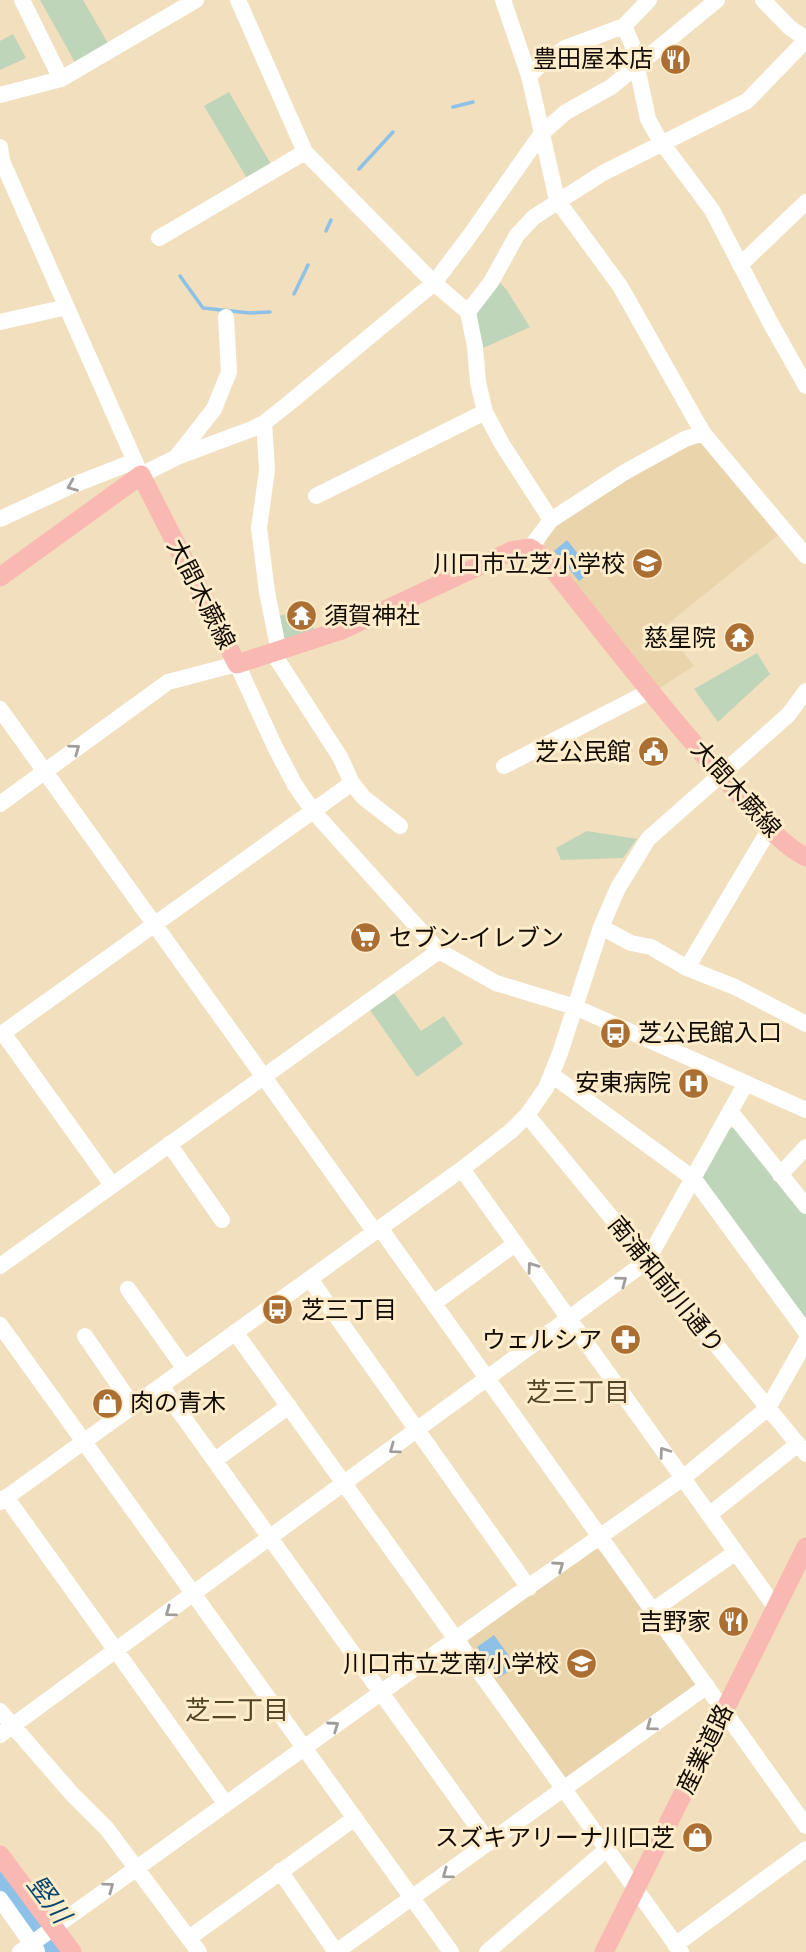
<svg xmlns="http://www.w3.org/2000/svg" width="806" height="1952" viewBox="0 0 806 1952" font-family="Ubuntu,'Noto Sans JP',sans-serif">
<rect width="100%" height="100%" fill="#f1dfbe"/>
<path fill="#e9d4ac" d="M700,441L779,534L664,627L694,666L658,689L544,549L546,535L554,521L626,476Z
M595,1549L604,1553L695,1681L694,1690L570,1779L562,1778L469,1646V1638Z"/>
<path fill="#bfd5b9" d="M40,0H83L109,45L76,64Z
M13,34L26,58L0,70V41Z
M229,92L272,166L248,180L204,106Z
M496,279L506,289L530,327L481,349L476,309Z
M306,608L315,633L281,644L276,617Z
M757,653L770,674L718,722L694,689Z
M587,831L637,839L623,858L561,860L556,848Z
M394,993L421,1031L444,1016L463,1044L417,1077L370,1010Z
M737,1127L806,1213V1319L702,1182L701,1174L727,1129Z"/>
<path fill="#8ec1e7" d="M567,540L592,571L579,581L554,551Z
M494,1635L516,1666L499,1678L477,1647Z"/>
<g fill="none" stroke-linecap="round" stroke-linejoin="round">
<path stroke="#8ec1e7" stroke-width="3.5" d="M453,107L473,102
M359,169L393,132
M326,231L331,220
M180,276L203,308L250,313L270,312
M294,294L308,265"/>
<path stroke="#8ec1e7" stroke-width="19" d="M0,1878L55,1952"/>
<path stroke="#fff" stroke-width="16" d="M22,0L61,79
M238,0L305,152L434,283L468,312L475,347L478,382L485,412L502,444L551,520
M503,0L529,76L557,200L620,286L703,433L806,556
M763,0L789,27L806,39
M624,26L632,44L648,119L659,139L712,210L770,322L806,386
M529,76L538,67L565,48L624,26L649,0
M0,95L61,79L196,0
M0,147L2,161L141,475L177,457L252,429L264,423L288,404L434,283L468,238L542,133L566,112L611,87L717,0
M159,238L305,152
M740,265L806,202
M468,312L491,282L517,235L534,217L603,173L747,101L806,40
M0,322L67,307
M264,423L267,470L259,528L267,592L279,652
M178,455L214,409L229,372L226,317
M316,496L485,412
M0,519L71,486L135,461
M530,548L551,520L625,472L685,439L703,433
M273,653L340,757L352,783L363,797L400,826
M0,709L375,1232
M504,766L650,691
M0,804L168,682L237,664L275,747L295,785L313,811L439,951L496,983L575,1007L806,1110
M601,927L631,943L651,947L687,968L735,987L806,1024
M687,968L770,828
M3,1033L112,1185
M0,1035L352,783
M552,1075L694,1179L806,1332
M730,1111L806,1206
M527,1115L806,1454
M169,1144L222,1220
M462,1169L775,1607
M780,1175L806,1147
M380,1228L806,1826
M0,1266L439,951
M310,1279L529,1588
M128,1289L185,1369
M434,1303L515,1244
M0,1325L451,1952
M235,1332L681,1952
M85,1336L133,1406
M161,1386L489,1843
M215,1460L289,1406
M6,1497L225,1803
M0,1502L462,1169L511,1131L527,1115L546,1088L560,1053L601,927L618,888L648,839L769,732L788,715L806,691
M709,1515L798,1444
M652,1611L736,1552
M0,1711L72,1794L107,1829L199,1952
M0,1735L647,1261L746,1083
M280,1871L336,1952
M0,1899L37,1951
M189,1938L355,1818
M675,1945L806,1849
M20,1952L507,1602L683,1478L768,1408L806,1341
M336,1952L707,1686
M487,1952L606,1850"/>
<path stroke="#fab8b2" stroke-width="19" d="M0,577L141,475L237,664L342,630L511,551L530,548L544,558C607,637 669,718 737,792C758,815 778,843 806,857
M0,1855L72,1952
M604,1952L806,1547"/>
</g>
<defs><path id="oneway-chevron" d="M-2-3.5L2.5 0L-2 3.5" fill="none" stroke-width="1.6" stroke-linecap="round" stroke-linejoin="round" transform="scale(1.75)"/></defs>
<g stroke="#a09d9a">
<use href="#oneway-chevron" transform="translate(72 486) rotate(158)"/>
<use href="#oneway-chevron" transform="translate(75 749) rotate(-36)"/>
<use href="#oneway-chevron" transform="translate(532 1267) rotate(-125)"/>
<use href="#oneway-chevron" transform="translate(622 1281) rotate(-37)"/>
<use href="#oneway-chevron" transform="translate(394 1449) rotate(144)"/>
<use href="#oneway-chevron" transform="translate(664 1452) rotate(-126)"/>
<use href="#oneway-chevron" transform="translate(559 1566) rotate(-35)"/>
<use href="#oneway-chevron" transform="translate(170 1612) rotate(144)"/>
<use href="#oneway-chevron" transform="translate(334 1726) rotate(-35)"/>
<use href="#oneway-chevron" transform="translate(651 1726) rotate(144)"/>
<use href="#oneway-chevron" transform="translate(447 1874) rotate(144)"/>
<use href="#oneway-chevron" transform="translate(109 1887) rotate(-36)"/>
</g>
<defs>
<symbol id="restaurant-disc" viewBox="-11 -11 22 22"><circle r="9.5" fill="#ac6f33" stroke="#feeccb"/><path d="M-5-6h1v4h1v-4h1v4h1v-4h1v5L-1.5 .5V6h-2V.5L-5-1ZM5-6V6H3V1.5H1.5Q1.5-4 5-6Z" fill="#fff"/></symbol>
<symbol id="school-disc" viewBox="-11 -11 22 22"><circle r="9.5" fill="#ac6f33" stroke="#feeccb"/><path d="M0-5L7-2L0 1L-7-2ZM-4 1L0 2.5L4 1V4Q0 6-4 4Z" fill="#fff"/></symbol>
<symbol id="temple-disc" viewBox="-11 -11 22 22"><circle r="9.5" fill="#ac6f33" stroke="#feeccb"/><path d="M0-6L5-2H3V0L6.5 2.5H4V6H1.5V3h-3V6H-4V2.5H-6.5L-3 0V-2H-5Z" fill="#fff"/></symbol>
<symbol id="civic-disc" viewBox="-11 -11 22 22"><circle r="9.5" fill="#ac6f33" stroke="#feeccb"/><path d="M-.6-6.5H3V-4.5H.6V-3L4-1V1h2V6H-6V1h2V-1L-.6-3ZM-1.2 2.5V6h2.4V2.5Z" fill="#fff"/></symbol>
<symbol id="supermarket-disc" viewBox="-11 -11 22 22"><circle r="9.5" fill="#ac6f33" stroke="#feeccb"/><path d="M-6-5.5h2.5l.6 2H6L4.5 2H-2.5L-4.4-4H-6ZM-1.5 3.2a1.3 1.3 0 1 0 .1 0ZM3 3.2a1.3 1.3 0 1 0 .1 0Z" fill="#fff"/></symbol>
<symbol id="bus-disc" viewBox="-11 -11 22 22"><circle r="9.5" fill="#ac6f33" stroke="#feeccb"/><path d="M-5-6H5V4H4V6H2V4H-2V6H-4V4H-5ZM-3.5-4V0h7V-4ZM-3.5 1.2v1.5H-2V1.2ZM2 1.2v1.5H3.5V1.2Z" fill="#fff"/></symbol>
<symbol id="hospital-disc" viewBox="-11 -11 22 22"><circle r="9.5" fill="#ac6f33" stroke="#feeccb"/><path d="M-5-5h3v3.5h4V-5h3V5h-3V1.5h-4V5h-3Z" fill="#fff"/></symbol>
<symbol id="pharmacy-disc" viewBox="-11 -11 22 22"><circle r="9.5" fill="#ac6f33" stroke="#feeccb"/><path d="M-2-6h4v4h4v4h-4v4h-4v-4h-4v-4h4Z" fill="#fff"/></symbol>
<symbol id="shop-disc" viewBox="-11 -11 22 22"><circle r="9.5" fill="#ac6f33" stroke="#feeccb"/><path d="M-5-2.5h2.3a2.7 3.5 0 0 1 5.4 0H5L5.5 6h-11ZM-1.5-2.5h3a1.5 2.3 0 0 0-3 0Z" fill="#fff"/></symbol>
</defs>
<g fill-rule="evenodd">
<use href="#restaurant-disc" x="658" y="42" width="35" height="35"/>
<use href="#school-disc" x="630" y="546" width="35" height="35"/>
<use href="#temple-disc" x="284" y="598" width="35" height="35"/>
<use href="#temple-disc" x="722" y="620" width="35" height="35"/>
<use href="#civic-disc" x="636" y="734" width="35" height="35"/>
<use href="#supermarket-disc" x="348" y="920" width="35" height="35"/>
<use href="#bus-disc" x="598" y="1016" width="35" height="35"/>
<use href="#hospital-disc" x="676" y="1066" width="35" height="35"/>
<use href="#bus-disc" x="260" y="1292" width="35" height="35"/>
<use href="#pharmacy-disc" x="608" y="1322" width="35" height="35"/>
<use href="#shop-disc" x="90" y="1386" width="35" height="35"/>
<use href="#restaurant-disc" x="716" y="1604" width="35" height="35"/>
<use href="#school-disc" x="564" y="1646" width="35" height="35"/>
<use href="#shop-disc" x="680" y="1820" width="35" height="35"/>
</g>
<g text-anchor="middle" stroke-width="6" stroke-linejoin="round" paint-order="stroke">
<g font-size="24" fill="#110b02" stroke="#feeccb" text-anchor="end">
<text x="653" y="67">豊田屋本店</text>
<text x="625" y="572">川口市立芝小学校</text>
<text x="324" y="624" text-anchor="start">須賀神社</text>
<text x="716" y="646">慈星院</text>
<text x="631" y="760">芝公民館</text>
<text x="389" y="946" text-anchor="start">セブン-イレブン</text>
<text x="638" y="1041" text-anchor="start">芝公民館入口</text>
<text x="671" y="1091">安東病院</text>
<text x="301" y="1318" text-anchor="start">芝三丁目</text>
<text x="602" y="1348">ウェルシア</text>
<text x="130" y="1411" text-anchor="start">肉の青木</text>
<text x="711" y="1630">吉野家</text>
<text x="559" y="1672">川口市立芝南小学校</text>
<text x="675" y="1846">スズキアリーナ川口芝</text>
</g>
<g font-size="24" fill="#110b02" stroke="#feeccb">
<text transform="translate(201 594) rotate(63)" y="8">大間木蕨線</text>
<text transform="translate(736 789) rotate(48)" y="8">大間木蕨線</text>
<text transform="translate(666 1285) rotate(51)" y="8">南浦和前川通り</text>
<text transform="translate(705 1749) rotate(-64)" y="8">産業道路</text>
</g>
<g font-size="26" fill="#524427" stroke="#feeccb">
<text x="578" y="1401">芝三丁目</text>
<text x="237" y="1719">芝二丁目</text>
</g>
<g font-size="26" font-style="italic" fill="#09486c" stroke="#feeccb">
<text transform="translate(49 1899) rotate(53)" y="9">竪川</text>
</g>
</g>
</svg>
